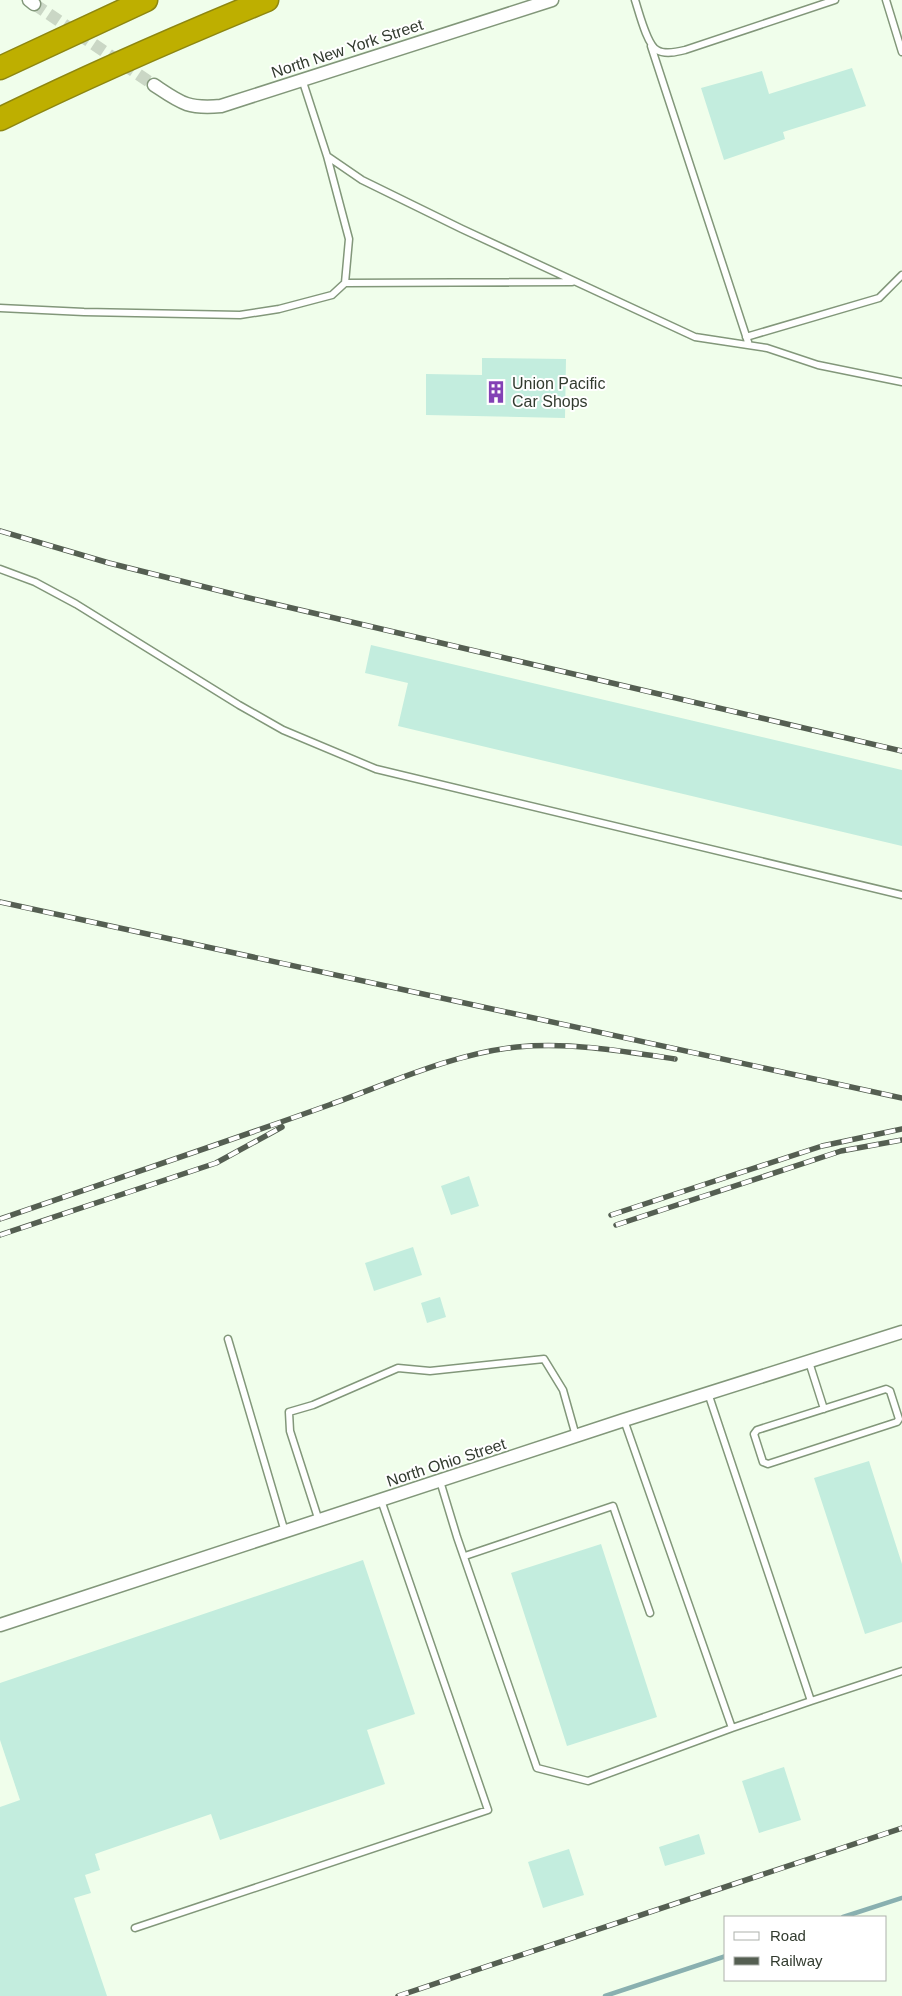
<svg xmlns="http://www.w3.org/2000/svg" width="902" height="1996" viewBox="0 0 902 1996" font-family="Arial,sans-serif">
<rect width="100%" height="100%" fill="#f0feeb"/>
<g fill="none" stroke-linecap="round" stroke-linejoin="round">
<path stroke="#89b0b0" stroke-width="4.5" d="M843,1917L902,1898
M605,1996L726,1956"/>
</g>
<path fill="#c3edde" d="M852,68L866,106L783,132L785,139L724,160L701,88L762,71L769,94Z
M482,358L566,359L565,418L426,415V374L482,375Z
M371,645L902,770V846L398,726L408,683L365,673Z
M469,1176L479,1206L451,1215L441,1186Z
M413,1247L422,1275L374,1291L365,1263Z
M440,1297L446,1317L427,1323L421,1303Z
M869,1461L902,1564V1622L865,1634L814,1478Z
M601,1544L657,1717L567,1746L511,1573Z
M363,1560L415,1714L367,1730L385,1784L220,1840L211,1814L95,1854L100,1870L85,1875L91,1893L74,1898L107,1996H0V1807L20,1800L0,1740V1683Z
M784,1767L801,1820L759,1833L742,1781Z
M699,1834L705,1854L665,1866L659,1847Z
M569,1849L584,1895L543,1908L528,1862Z"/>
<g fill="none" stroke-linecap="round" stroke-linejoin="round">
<path stroke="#cad7c5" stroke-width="12" stroke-dasharray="12 6" stroke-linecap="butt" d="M34,4L154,85"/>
<defs>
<path id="lane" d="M635,0C639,12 647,45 657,50C665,55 677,52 685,50L835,0
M886,0L902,52
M651,46L749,345
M302,79L327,156L362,180L462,229L695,337L767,348L818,365L902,382
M345,283L572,282
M0,308L84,312L240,315L279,309L332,295L345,283L349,239L327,156
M746,337L879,298L902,275
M0,569L35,582L76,604L239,705L283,730L376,769L902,895
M228,1339L285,1532
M809,1362L824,1409
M886,1389L890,1391L899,1419L897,1422L768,1464L763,1462L754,1434L757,1430Z
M708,1393L811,1701L902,1671
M440,1481L457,1537L537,1768L588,1781L732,1728L624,1420
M319,1521L290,1431L289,1412L313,1405L398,1368L430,1371L544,1359L563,1390L576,1436
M465,1556L613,1506L650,1613
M732,1728L811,1701
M135,1928L488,1810L381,1500"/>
<path id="street" d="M29,0L34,4
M154,85C181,103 187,109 221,106L552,0
M0,1625L624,1420L902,1332"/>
<path id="highway" d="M0,68L146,0
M0,119C88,76 177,37 267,0"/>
</defs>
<use href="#lane" stroke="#82977a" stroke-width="9"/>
<use href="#street" stroke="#82977a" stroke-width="15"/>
<use href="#highway" stroke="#8d8610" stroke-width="25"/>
<use href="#lane" stroke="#fff" stroke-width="6"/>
<use href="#street" stroke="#fff" stroke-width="12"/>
<use href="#highway" stroke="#beaf00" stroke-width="22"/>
<defs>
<path id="rail" d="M0,531L109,563L245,597L902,751
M0,902L902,1098
M611,1215L822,1146L902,1129
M0,1219C110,1181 220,1144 329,1105C390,1083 452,1054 517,1047C570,1042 623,1051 675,1059
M616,1225L841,1151L902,1140
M0,1235L216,1163L282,1127
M398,1996L902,1828"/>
</defs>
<use href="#rail" stroke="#555f52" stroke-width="5.5"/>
<use href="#rail" stroke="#fff" stroke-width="4" stroke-dasharray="11" stroke-linecap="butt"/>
</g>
<defs>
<symbol id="building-bare" viewBox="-9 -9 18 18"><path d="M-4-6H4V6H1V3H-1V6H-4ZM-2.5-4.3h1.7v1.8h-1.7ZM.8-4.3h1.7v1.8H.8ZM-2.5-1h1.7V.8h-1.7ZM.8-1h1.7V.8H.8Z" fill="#8341b5" stroke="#fff" stroke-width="2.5" paint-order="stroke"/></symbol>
</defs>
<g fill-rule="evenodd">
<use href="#building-bare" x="480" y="376" width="32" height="32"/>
</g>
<g text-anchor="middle" stroke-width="4" stroke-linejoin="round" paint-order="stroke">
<g font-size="16" fill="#323b2f" stroke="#fff">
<text transform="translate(347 48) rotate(-18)" y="6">North New York Street</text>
<text transform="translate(446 1462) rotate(-18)" y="6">North Ohio Street</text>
</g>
<g font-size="16" fill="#323b2f" stroke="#fff" text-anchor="start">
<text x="512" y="389">Union Pacific<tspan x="512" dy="18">Car Shops</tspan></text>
</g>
</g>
<rect x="724" y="1916" width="162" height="65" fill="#ffffff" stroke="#adb1ac"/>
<rect x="734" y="1932" width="25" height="8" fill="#ffffff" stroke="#adb1ac"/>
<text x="770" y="1941" font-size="15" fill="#323b2f">Road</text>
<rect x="734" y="1957" width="25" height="8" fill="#555f52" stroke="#adb1ac"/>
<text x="770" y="1966" font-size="15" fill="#323b2f">Railway</text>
</svg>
